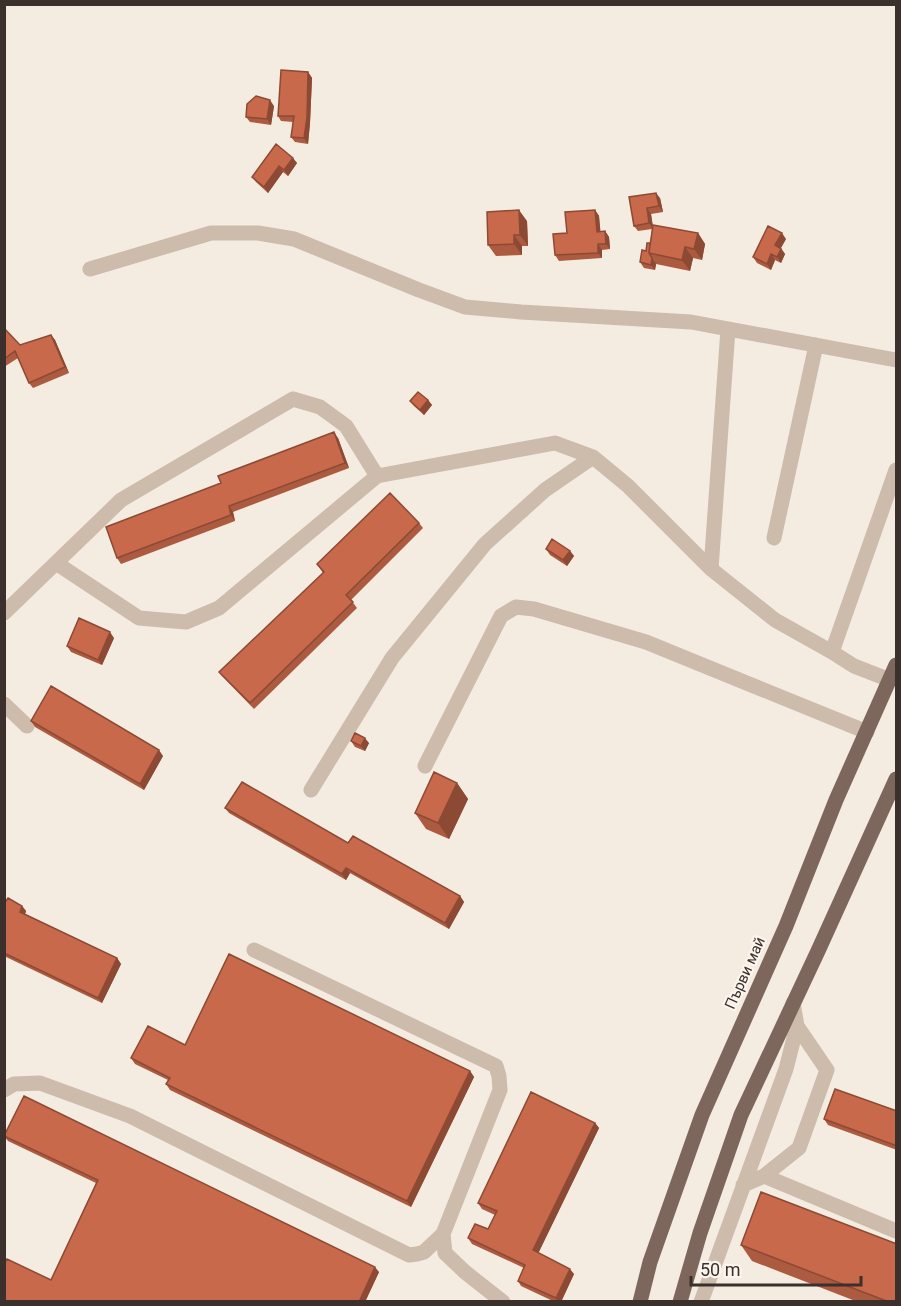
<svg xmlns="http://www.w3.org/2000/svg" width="901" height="1306" viewBox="0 0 901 1306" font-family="Roboto,sans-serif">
<rect width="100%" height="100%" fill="#f4ebe1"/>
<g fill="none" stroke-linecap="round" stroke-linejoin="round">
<path stroke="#cdbbac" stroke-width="15" d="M90,269L211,233H258L294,239L419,290L465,307L521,312L691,322L896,360
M774,538L816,345
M56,563L139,618L186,622L219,608L377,476
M711,569L728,329
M4,613L121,500L293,399L320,407L346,426L377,476L555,443L593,457L628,486L711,569L775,620L832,652L854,666L890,680
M832,652L896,470
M4,704L27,726
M425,766L501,616L516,607L534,609L646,642L867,732
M311,790L392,658L485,544L545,490L593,457
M4,1090L14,1084L40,1083L130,1116L409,1255L417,1254L424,1252L443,1234L500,1090L499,1076L496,1066L254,950
M764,1176L896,1231
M743,1185L764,1176L799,1148L827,1070L797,1026
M443,1234L445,1253L465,1272L503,1302
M701,1302L786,1069L797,1026L793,1003"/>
<path stroke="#7d675c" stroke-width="15" d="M640,1302L650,1262L702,1115L786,926L836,800L896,665
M680,1302L700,1233L741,1115L818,951L896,779"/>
</g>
<path fill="#ac5a40" d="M308,72L312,78L310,123L308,144L295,142L291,137L293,122L281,121L278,116Z
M274,106L271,125L250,122L246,117Z
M276,144L297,163L288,176L283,172L268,193L256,182L252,177Z
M629,197L660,198L663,212L651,214L653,226L698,233L705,244L702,260L693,258L690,271L656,264L655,270L644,268L640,262L650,243L652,229L638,231L634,226Z
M595,210L599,216L600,231H605L609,237L610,249L602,250V258L559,261L555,255L567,233Z
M527,221L528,246H522V255L496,256L488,245Z
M786,239L781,248L785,254L781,263L775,260L771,270L757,263L753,257Z
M4,328L20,345L51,335L55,340L69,373L33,388L29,383L18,358L4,367Z
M428,400L432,405L424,415L414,406L410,401Z
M338,438L349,468L233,512L235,521L121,564L117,558Z
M419,523L423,528L351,600L357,608L254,709L223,677L219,672L323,573L317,564Z
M546,549L570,551L574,556L567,566L550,555Z
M114,638L102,665L71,652L67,646Z
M31,721L163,756L144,790L35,727Z
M351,741L369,743L365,751L355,747Z
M457,783L468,799L449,839L426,829L415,813Z
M225,808L348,843L460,896L464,902L449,929L350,873L346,880L229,813Z
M4,904L22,906L26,911L25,914L117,958L121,964L102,1003L4,956Z
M185,1045L470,1071L474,1077L411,1207L170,1090L166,1084L168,1080L135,1064L131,1058Z
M897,1111V1150L828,1125L824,1119Z
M595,1123L599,1128L538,1253L574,1274L561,1302H555L521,1286L518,1281L524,1268L472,1244L468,1238L488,1229L495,1215L482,1209L478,1203Z
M4,1136L379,1272L365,1302H4L51,1280L96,1183L8,1141Z
M741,1245L897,1302H858L752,1261Z"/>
<path fill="#8c4a34" d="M308,72L312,78L310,123L308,144L304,138Z
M270,100L274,106L271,125L267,119Z
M293,158L297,163L288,176L284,170Z
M279,166L283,172L268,193L264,187Z
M656,193L660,198L663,212L659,206Z
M647,208L651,214L653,229L649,223Z
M519,210L527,221L528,246L520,235Z
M595,210L599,216L601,237L597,232Z
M605,231L609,237L610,249L606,244Z
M698,233L705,244L702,260L694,249Z
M782,233L786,239L779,251L775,245Z
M514,235L522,246V255L514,244Z
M598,244L602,250V258L598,253Z
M685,247L693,258L690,271L682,260Z
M781,249L785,254L781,263L777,257Z
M771,254L775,260L771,270L767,264Z
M652,258L656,264L655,270L651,265Z
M51,335L55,340L69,373L65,367Z
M428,400L432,405L424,415L420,410Z
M334,432L338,438L349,468L345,463Z
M229,506L233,512L235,521L231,515Z
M570,551L574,556L567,566L563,560Z
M110,632L114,638L102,665L98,660Z
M365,738L369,743L365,751L361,746Z
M159,750L163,756L144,790L140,784Z
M457,783L468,799L449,839L438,823Z
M346,868L350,873L346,880L342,874Z
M460,896L464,902L449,929L445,923Z
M22,906L26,911L24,917L20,912Z
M117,958L121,964L102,1003L98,998Z
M470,1071L474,1077L411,1207L407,1201Z
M595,1123L599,1128L537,1256L533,1250Z
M375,1267L379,1272L365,1302H359Z
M570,1269L574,1274L561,1302H558L556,1298Z"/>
<path fill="#c8694b" stroke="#8c4a34" stroke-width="1.5" d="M281,70L308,72L307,117L304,138L291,137L294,116H278Z
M256,96L270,100L267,119L246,117L247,104Z
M276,144L293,158L284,170L279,166L264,187L252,177Z
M656,193L659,206L647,208L649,223L634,226L629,197Z
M519,210L520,235H514V244L488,245L487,212Z
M595,210L597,232L605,231L606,244H598V253L555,255L553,234L567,233L565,212Z
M653,225L698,233L694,249L685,247L682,260L649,253Z
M768,226L782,233L775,245L781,249L777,257L771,254L767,264L753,257Z
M647,243H650L649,253L652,258L651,265L640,262L642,250L646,251Z
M4,328L20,345L51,335L65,367L29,383L15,351L4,359Z
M418,392L428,400L420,410L410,401Z
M334,432L345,463L229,506L231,515L117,558L106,527L221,483L218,476Z
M390,493L419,523L346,595L353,602L250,703L219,672L324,572L317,564Z
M552,539L570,551L563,560L546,549Z
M79,618L110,632L98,660L67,646Z
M51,686L159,750L140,784L31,721Z
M355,733L365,738L361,746L351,741Z
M434,772L457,783L438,823L415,813Z
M242,782L348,843L353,836L460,896L445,923L346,868L342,874L225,808Z
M8,898L22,906L20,912L117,958L98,998L4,953V904Z
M229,954L470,1071L407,1201L166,1084L170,1078L131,1058L148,1026L185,1045Z
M835,1089L897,1111V1146L824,1119Z
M531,1092L595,1123L533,1250L570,1269L556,1298L518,1281L525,1265L468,1238L475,1224L488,1229L497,1211L478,1203Z
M24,1096L375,1267L359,1302H4V1265L7,1259L51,1280L98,1180L4,1136Z
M761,1192L897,1244V1302H889L741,1245Z"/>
<g text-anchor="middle" stroke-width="4.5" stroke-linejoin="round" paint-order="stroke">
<g font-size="15" fill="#3b302b" stroke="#fbf5ee">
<text transform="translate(745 973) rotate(-66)" y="5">Първи май</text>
</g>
</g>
<rect width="901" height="1306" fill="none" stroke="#3b302b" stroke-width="12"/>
<path d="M691 1276v9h170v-9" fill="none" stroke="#3b302b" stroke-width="3"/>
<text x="700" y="1276" font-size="18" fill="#3b302b" stroke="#fbf5ee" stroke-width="4.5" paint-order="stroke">50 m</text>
</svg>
